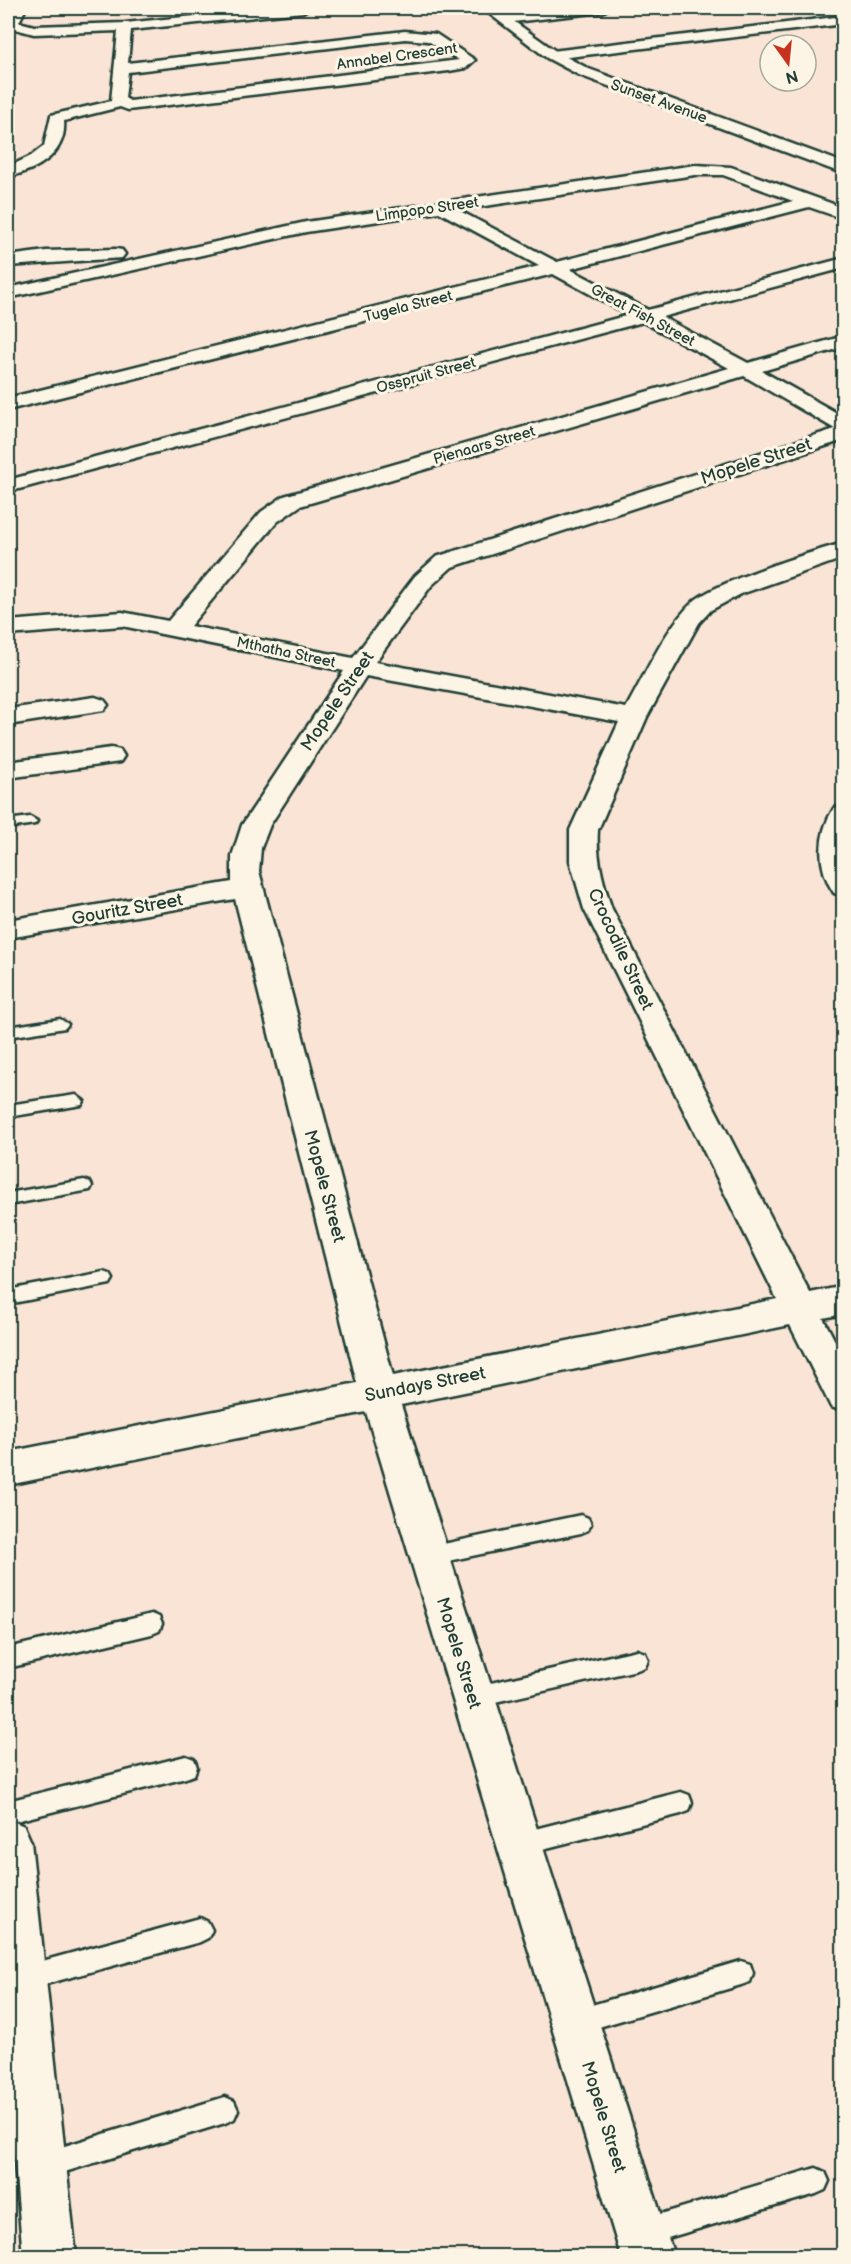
<svg xmlns="http://www.w3.org/2000/svg" width="851" height="2264" viewBox="0 0 851 2264" font-family="'Balsamiq Sans',sans-serif">
<rect width="100%" height="100%" fill="#fae4d5"/>
<filter id="ink" filterUnits="userSpaceOnUse"><feTurbulence type="fractalNoise" baseFrequency=".0167" numOctaves="2"/><feDisplacementMap in="SourceGraphic" scale="12" xChannelSelector="R" yChannelSelector="G"/><feConvolveMatrix kernelMatrix="1 2 1 2 8 2 1 2 1" color-interpolation-filters="sRGB"/></filter>
<g filter="url(#ink)">
<g fill="none" stroke-linecap="round" stroke-linejoin="round">
<defs>
<path id="service" d="M30,817L37,821L35,824L8,828V820Z
M60,1019L68,1024L65,1028L8,1037V1027Z
M76,1095L84,1101L82,1105L8,1117V1105Z
M84,1180L90,1182L92,1186L90,1190L8,1205V1193Z
M104,1272L110,1274L113,1279L110,1284L8,1304V1290Z
M581,1515L588,1518L591,1524L588,1530L581,1533L429,1565L422,1562L419,1556L422,1550L429,1547Z
M152,1614L159,1617L162,1624L159,1631L152,1634L8,1668V1648Z
M637,1650L645,1653L648,1660L645,1667L637,1670L473,1707L465,1704L462,1697L465,1690L473,1687Z
M186,1756L194,1759L197,1767L194,1775L186,1778L8,1823V1801Z
M681,1792L689,1795L692,1803L689,1811L681,1814L519,1855L511,1852L508,1844L511,1836L519,1833Z
M200,1918L208,1922L212,1930L208,1938L200,1942L24,1990L15,1987L12,1978L15,1969L24,1966Z
M741,1961L750,1964L753,1973L750,1982L741,1985L575,2034L566,2031L563,2022L566,2013L575,2010Z
M225,2097L234,2101L238,2110L234,2119L225,2123L45,2178L36,2174L32,2165L36,2156L45,2152Z
M816,2168L825,2172L829,2181L825,2190L816,2194L644,2245L635,2241L631,2232L635,2223L644,2219Z"/>
<path id="minor" d="M14,8H26L19,22L34,26L125,23L272,8H309L303,12L131,30L128,63L405,31L436,34L475,60L466,68L449,71L128,110L120,107L64,121C67,154 37,170 8,177V167L31,156L44,146L51,115L111,101L118,31L34,34L8,27ZM405,39L428,41L459,60L130,101L125,98L128,72Z
M573,8H609L603,12L504,23L498,19L504,15Z
M844,16V24L552,59L545,55L552,51Z
M695,165L731,167L844,208V219L809,207L570,269L648,310L844,258V268L662,317L748,363L844,336V347L762,371L844,417V440L452,567L431,586L375,662L626,708C645,675 665,628 693,602C713,583 813,551 844,543V558L741,594L711,610L699,623L647,717L598,830C596,858 603,883 612,909L810,1293L844,1286V1314L823,1318L844,1358V1411L831,1407L790,1325L401,1405L674,2256H621L366,1412L8,1485V1452L357,1383L235,899L8,938V920L232,882V856L242,825L344,671L122,626L8,635V621L122,612L168,621L261,512L284,496L729,368L643,322L8,492V480L629,315L553,274L8,410V398L539,266L439,212L306,232L8,298V288L306,222ZM695,175H723L793,201L557,262L458,210ZM744,376L835,429L436,557L415,576L353,658L190,626L277,522L300,506ZM366,676L619,722L570,830V861L584,909L777,1299L393,1376L259,871L261,848L270,825Z
M116,249L122,250L125,254L122,258L8,266V256L46,251Z
M95,697L104,700L108,705L104,710L8,725V709Z
M111,748L120,750L124,756L120,762L8,778V762Z
M844,806V896L834,893C817,868 817,834 834,808Z
M8,1819L24,1826L31,1842L76,2256H23L8,2085Z"/>
<path id="tertiary" d="M482,8H495L557,52L589,69L844,163V174L579,75L547,58Z"/>
</defs>
<use href="#service" stroke="#1f3d34" stroke-width="5"/>
<use href="#minor" stroke="#1f3d34" stroke-width="5"/>
<use href="#tertiary" stroke="#1f3d34" stroke-width="5"/>
<use href="#service" fill="#fcf5e5" fill-rule="evenodd"/>
<use href="#minor" fill="#fcf5e5" fill-rule="evenodd"/>
<use href="#tertiary" fill="#fcf5e5" fill-rule="evenodd"/>
</g>
</g>
<g text-anchor="middle" stroke-width="6" stroke-linejoin="round" paint-order="stroke">
<g font-size="15" fill="#1f3d34" stroke="#fcf5e5">
<text transform="translate(397 56) rotate(-8)" y="5">Annabel Crescent</text>
<text transform="translate(659 101) rotate(20)" y="5">Sunset Avenue</text>
<text transform="translate(427 209) rotate(-8)" y="5">Limpopo Street</text>
<text transform="translate(408 306) rotate(-14)" y="5">Tugela Street</text>
<text transform="translate(643 315) rotate(28)" y="5">Great Fish Street</text>
<text transform="translate(426 375) rotate(-15)" y="5">Osspruit Street</text>
<text transform="translate(484 445) rotate(-16)" y="5">Pienaars Street</text>
<text transform="translate(286 652) rotate(12)" y="5">Mthatha Street</text>
</g>
<g font-size="18" fill="#1f3d34" stroke="#fcf5e5">
<text transform="translate(756 461) rotate(-18)" y="6">Mopele Street</text>
<text transform="translate(337 701) rotate(-56)" y="6">Mopele Street</text>
<text transform="translate(127 909) rotate(-10)" y="6">Gouritz Street</text>
<text transform="translate(621 949) rotate(65)" y="6">Crocodile Street</text>
<text transform="translate(325 1186) rotate(75)" y="6">Mopele Street</text>
<text transform="translate(425 1384) rotate(-11)" y="6">Sundays Street</text>
<text transform="translate(459 1653) rotate(73)" y="6">Mopele Street</text>
<text transform="translate(604 2117) rotate(73)" y="6">Mopele Street</text>
</g>
</g>
<rect width="851" height="2264" fill="none" stroke="#fcf5e5" stroke-width="30"/>
<rect x="15" y="15" width="821" height="2234" fill="none" stroke="#1f3d34" stroke-width="2" filter="url(#ink)"/>
<g transform="translate(788 63) rotate(165)"><circle r="28" fill="#fcf5e5" stroke="#a4ab9e" stroke-width="1.5"/>
<path d="M0-4.5L10 22L0 15L-10 22Z" fill="#c8321e"/>
<text y="-9" font-size="16" font-weight="bold" text-anchor="middle" fill="#1f3d34">N</text>
</g>
</svg>
